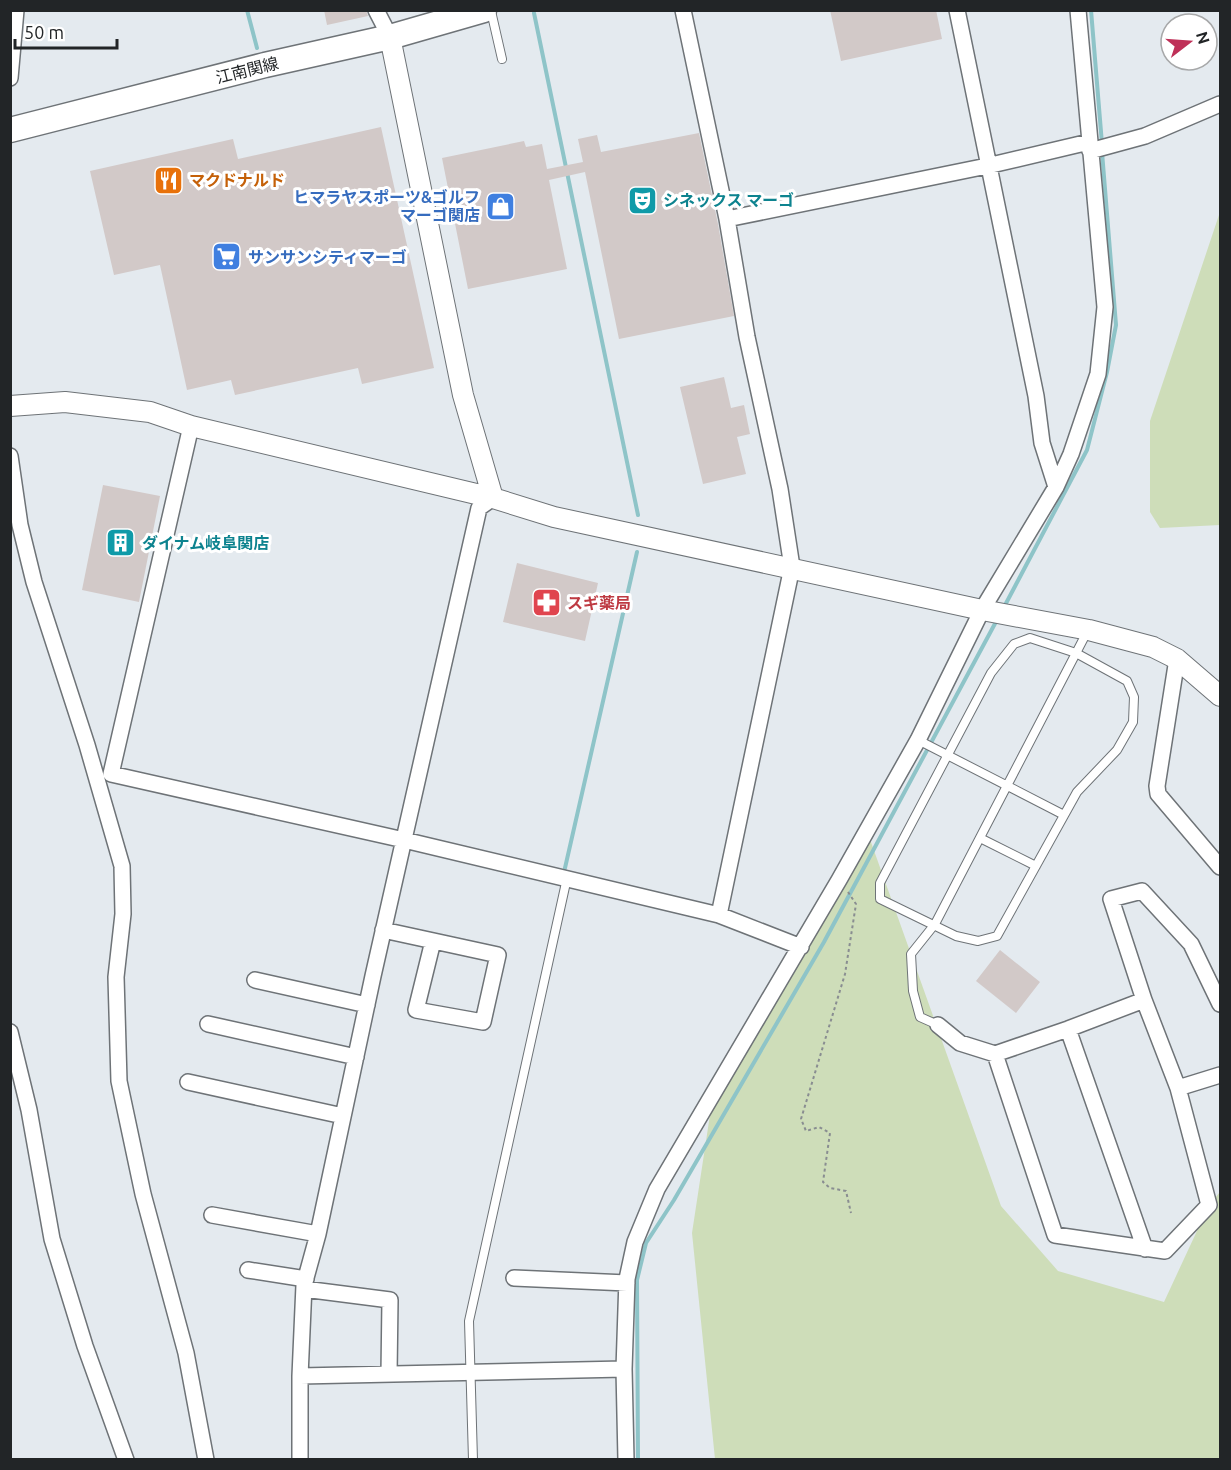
<svg xmlns="http://www.w3.org/2000/svg" width="1231" height="1470" viewBox="0 0 1231 1470" font-family="Ubuntu,'Noto Sans JP',sans-serif">
<rect width="100%" height="100%" fill="#e4eaef"/>
<path fill="#ceddb9" d="M1220,212V525L1160,528L1150,512V421Z
M867,831L1001,1206L1058,1271L1164,1302L1209,1205L1220,1192V1459H715L692,1233L713,1095Z"/>
<g fill="none" stroke-linecap="round" stroke-linejoin="round">
<path stroke="#8ec4c8" stroke-width="4" d="M247,10L257,48
M1091,10L1102,144
M534,13L638,515
M1003,609L1087,450L1107,372L1116,325L1102,152
M565,868L637,552
M638,1460L637,1280L646,1243L674,1200L824,942L998,618"/>
</g>
<path fill="#d2c9c8" d="M324,10H366L368,16L327,25Z
M830,10H936L942,39L841,61Z
M381,127L434,368L362,384L358,368L235,395L231,380L187,390L160,265L114,275L90,171L233,139L238,159Z
M699,133L718,224L734,316L619,339L585,172L549,180L567,269L468,289L442,158L524,141L526,147L542,144L547,169L583,162L578,139L597,135L601,152Z
M724,377L731,408L744,405L750,434L737,437L746,474L703,484L680,387Z
M103,485L160,496L139,602L82,590Z
M517,563L598,583L585,641L503,622Z
M1000,950L1040,982L1016,1013L976,981Z"/>
<g fill="none" stroke-linecap="round" stroke-linejoin="round">
<defs>
<path id="service" d="M491,11L502,59
M1030,638L1076,653L1127,681L1134,697L1133,722L1117,750L1077,792L997,936L978,941L956,936L880,899V883L991,673L1014,644Z
M918,740L1064,815
M980,838L1036,866
M938,1025L920,1017L913,991L911,954L935,924L1087,632
M473,1460L469,1321L567,878"/>
<path id="minor" d="M376,10L390,37
M683,10L727,219L747,337L780,489L792,567L719,915
M957,10L1036,396L1042,443L1056,487
M10,78L16,10
M1090,151L1145,136L1220,104
M727,219L987,166L1089,142
M191,426L111,774L404,840L719,915L801,947
M10,456L20,525L34,582L87,745L122,866L123,914L116,977L119,1081L143,1194L186,1353L206,1460
M1177,659L1157,786L1158,794L1220,867
M383,930L498,955L483,1022L416,1010L433,941
M255,980L367,1005
M208,1024L356,1057
M938,1025L960,1043L995,1054L1068,1029L1144,1000
M1068,1029L1145,1249
M10,1032L29,1110L52,1239L85,1346L126,1460
M995,1054L1055,1235L1165,1251L1209,1205L1178,1088L1144,1000L1111,899L1142,891L1191,944L1220,1004
M188,1082L343,1116
M1178,1088L1220,1075
M212,1215L318,1234
M248,1270L306,1279
M514,1278L627,1283
M304,1289L390,1300L389,1374
M300,1376L624,1369
M300,1460V1376L304,1285L318,1234L373,976L479,508L493,498
M626,1460L624,1369L627,1279L635,1242L657,1189L839,880L918,740L982,610L1056,487L1071,454L1098,374L1105,307L1078,10"/>
<path id="tertiary" d="M390,37L463,395L493,498
M10,406L65,402L150,412L191,426L493,498L554,517L982,610L1089,630L1153,647L1177,659L1220,696"/>
<path id="primary" d="M10,130L265,65L390,37L484,10"/>
</defs>
<use href="#service" stroke="#6e7377" stroke-width="10"/>
<use href="#minor" stroke="#6e7377" stroke-width="18"/>
<use href="#tertiary" stroke="#6e7377" stroke-width="22"/>
<use href="#primary" stroke="#6e7377" stroke-width="27"/>
<path stroke="#898d91" stroke-width="2" stroke-dasharray="3 3" stroke-linecap="butt" d="M848,892L856,904L845,974L801,1119L806,1131L819,1127L830,1133L823,1182L830,1188L846,1191L851,1213"/>
<use href="#service" stroke="#fff" stroke-width="8"/>
<use href="#minor" stroke="#fff" stroke-width="15"/>
<use href="#tertiary" stroke="#fff" stroke-width="20"/>
<use href="#primary" stroke="#fff" stroke-width="24"/>
</g>
<defs>
<symbol id="restaurant-square" viewBox="-11 -11 22 22"><rect x="-9" y="-9" width="18" height="18" rx="4" fill="#e8710a" stroke="#fff"/><path d="M-5-6h1v4h1v-4h1v4h1v-4h1v5L-1.5 .5V6h-2V.5L-5-1ZM5-6V6H3V1.5H1.5Q1.5-4 5-6Z" fill="#fff"/></symbol>
<symbol id="theatre-square" viewBox="-11 -11 22 22"><rect x="-9" y="-9" width="18" height="18" rx="4" fill="#0f9aa8" stroke="#fff"/><path d="M-5-5.5Q0-4 5-5.5V0Q5 5 0 6Q-5 5-5 0ZM-3.3-2.5H-1v1.5H-3.3ZM1-2.5H3.3v1.5H1ZM-2.8 1Q0 5.5 2.8 1Z" fill="#fff"/></symbol>
<symbol id="shop-square" viewBox="-11 -11 22 22"><rect x="-9" y="-9" width="18" height="18" rx="4" fill="#3f7fe0" stroke="#fff"/><path d="M-5-2.5h2.3a2.7 3.5 0 0 1 5.4 0H5L5.5 6h-11ZM-1.5-2.5h3a1.5 2.3 0 0 0-3 0Z" fill="#fff"/></symbol>
<symbol id="supermarket-square" viewBox="-11 -11 22 22"><rect x="-9" y="-9" width="18" height="18" rx="4" fill="#3f7fe0" stroke="#fff"/><path d="M-6-5.5h2.5l.6 2H6L4.5 2H-2.5L-4.4-4H-6ZM-1.5 3.2a1.3 1.3 0 1 0 .1 0ZM3 3.2a1.3 1.3 0 1 0 .1 0Z" fill="#fff"/></symbol>
<symbol id="building-square" viewBox="-11 -11 22 22"><rect x="-9" y="-9" width="18" height="18" rx="4" fill="#0f9aa8" stroke="#fff"/><path d="M-4-6H4V6H1V3H-1V6H-4ZM-2.5-4.3h1.7v1.8h-1.7ZM.8-4.3h1.7v1.8H.8ZM-2.5-1h1.7V.8h-1.7ZM.8-1h1.7V.8H.8Z" fill="#fff"/></symbol>
<symbol id="pharmacy-square" viewBox="-11 -11 22 22"><rect x="-9" y="-9" width="18" height="18" rx="4" fill="#e0444e" stroke="#fff"/><path d="M-2-6h4v4h4v4h-4v4h-4v-4h-4v-4h4Z" fill="#fff"/></symbol>
</defs>
<g fill-rule="evenodd">
<use href="#restaurant-square" x="152" y="164" width="33" height="33"/>
<use href="#theatre-square" x="626" y="184" width="33" height="33"/>
<use href="#shop-square" x="484" y="190" width="33" height="33"/>
<use href="#supermarket-square" x="210" y="240" width="33" height="33"/>
<use href="#building-square" x="104" y="526" width="33" height="33"/>
<use href="#pharmacy-square" x="530" y="586" width="33" height="33"/>
</g>
<g text-anchor="middle" stroke-width="6" stroke-linejoin="round" paint-order="stroke">
<g font-size="16" fill="#222527" stroke="#fff">
<text transform="translate(247 70) rotate(-14)" y="6">江南関線</text>
</g>
<g font-size="16" font-weight="bold" fill="#c56008" stroke="#fff" text-anchor="start">
<text x="189" y="186">マクドナルド</text>
</g>
<g font-size="16" font-weight="bold" fill="#366cbe" stroke="#fff" text-anchor="end">
<text x="480" y="203">ヒマラヤスポーツ&amp;ゴルフ<tspan x="480" dy="18">マーゴ関店</tspan></text>
<text x="248" y="263" text-anchor="start">サンサンシティマーゴ</text>
</g>
<g font-size="16" font-weight="bold" fill="#0d838f" stroke="#fff" text-anchor="start">
<text x="663" y="206">シネックス マーゴ</text>
<text x="142" y="549">ダイナム岐阜関店</text>
</g>
<g font-size="16" font-weight="bold" fill="#be3a42" stroke="#fff" text-anchor="start">
<text x="567" y="609">スギ薬局</text>
</g>
</g>
<rect width="1231" height="1470" fill="none" stroke="#222527" stroke-width="24"/>
<g transform="translate(1189 42) rotate(73)"><circle r="28" fill="#ffffff" stroke="#a7a8a9" stroke-width="1.5"/>
<path d="M0-4.5L10 22L0 15L-10 22Z" fill="#bf3058"/>
<text y="-9" font-size="16" font-weight="bold" text-anchor="middle" fill="#222527">N</text>
</g>
<path d="M15 39v9h102v-9" fill="none" stroke="#222527" stroke-width="3"/>
<text x="24" y="39" font-size="18" fill="#222527" stroke="#ffffff" stroke-width="4.5" paint-order="stroke">50 m</text>
</svg>
